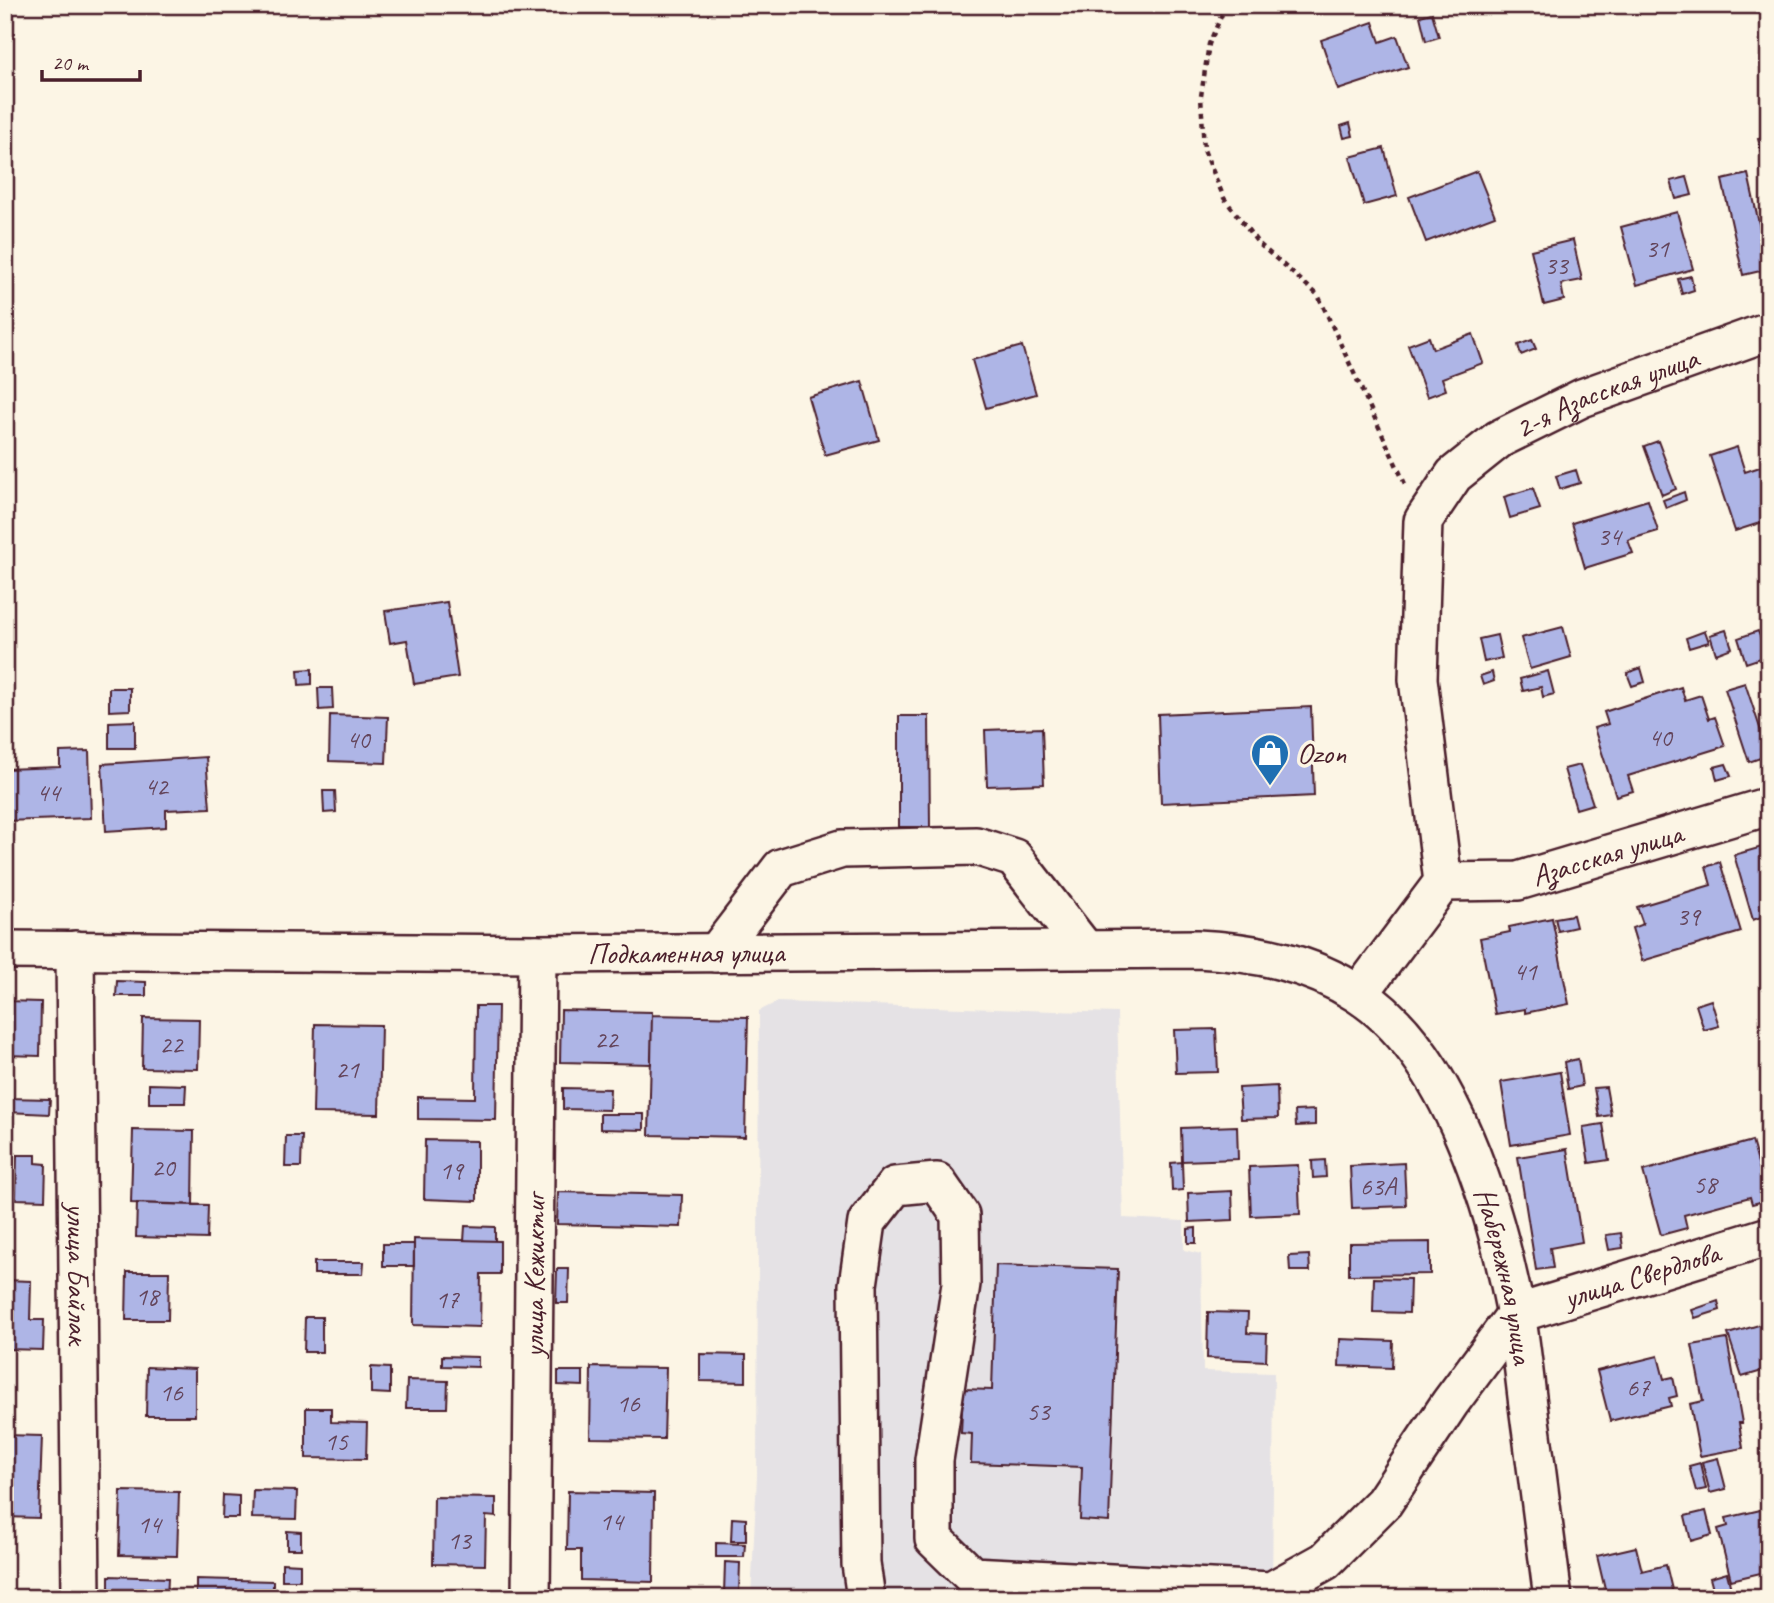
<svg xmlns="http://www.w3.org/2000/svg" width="1774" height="1603" viewBox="0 0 1774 1603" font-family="Caveat,sans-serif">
<rect width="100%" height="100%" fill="#fcf5e5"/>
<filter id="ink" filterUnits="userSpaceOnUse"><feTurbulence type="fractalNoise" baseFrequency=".0143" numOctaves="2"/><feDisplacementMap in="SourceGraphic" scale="14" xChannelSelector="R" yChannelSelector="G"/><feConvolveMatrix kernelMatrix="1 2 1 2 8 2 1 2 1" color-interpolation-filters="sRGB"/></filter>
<g filter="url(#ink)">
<path fill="#e5e2e5" d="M777,1002L1117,1013L1123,1218L1184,1221V1250L1201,1254L1203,1371L1274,1373L1272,1598H751L757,1476L759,1011Z"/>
<path fill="#aeb5e6" stroke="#4a1f2b" stroke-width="2" d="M1432,13L1439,37L1426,41L1420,16Z
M1373,22L1380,42L1397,36L1408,67L1338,90L1321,40Z
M1350,123L1353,136L1344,138L1341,126Z
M1769,136V179L1758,139Z
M1384,148L1397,196L1364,205L1350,157Z
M1477,171L1495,216L1426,242L1409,197Z
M1748,174L1769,269L1743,275L1722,180Z
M1687,177L1692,195L1676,199L1671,181Z
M1677,212L1693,269L1637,285L1621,227Z
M1573,240L1582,280L1561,284L1564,300L1544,305L1531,250Z
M1691,276L1694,290L1682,294L1678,279Z
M1473,334L1483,363L1442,378L1446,390L1427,397L1408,345L1429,337L1433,349Z
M1532,340L1536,349L1521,355L1518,345Z
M1022,346L1036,394L986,408L972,360Z
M862,381L879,440L825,455L808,397Z
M1658,441L1676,489L1662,495L1644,446Z
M1737,447L1745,472L1769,464V520L1735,531L1710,456Z
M1576,470L1580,483L1560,489L1556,476Z
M1533,488L1540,509L1510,518L1504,497Z
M1684,492L1686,500L1666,508L1663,500Z
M1648,500L1658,531L1628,540L1633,553L1585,568L1572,523Z
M447,602L458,677L414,684L407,640L390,643L385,611Z
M1563,627L1571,657L1530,669L1521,638Z
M1726,630L1732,648L1716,654L1710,635Z
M1705,631L1709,642L1689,648L1686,638Z
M1758,631L1767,656L1746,663L1738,638Z
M1497,635L1502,658L1484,662L1479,639Z
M1641,668L1645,682L1632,686L1627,673Z
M312,669V684L299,685L298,670Z
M1548,671L1554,694L1543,697L1541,687L1523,691L1520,679Z
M1492,672L1494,681L1483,685L1480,676Z
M1745,683L1769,755L1749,762L1725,689Z
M1681,687L1685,700L1701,695L1709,719L1715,717L1725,746L1628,776L1633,791L1616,796L1594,728L1608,724L1604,712Z
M109,688H130V710L109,711Z
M318,688H332L333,709L319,710Z
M1311,707L1314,796L1161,803L1158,714Z
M330,715L388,717L386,763L329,761Z
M899,716H929L930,827H899Z
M135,721V748H109V722Z
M1042,728L1044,784L987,786L985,730Z
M89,751L91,818L5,821V769L60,767V752Z
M206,757L210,808L166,810V827L106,831L102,764Z
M1726,764L1731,776L1717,780L1714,767Z
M1580,765L1593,804L1576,809L1564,769Z
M323,791H335L336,812L324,813Z
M1769,845V942L1761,917L1753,920L1734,855Z
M1720,862L1741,932L1642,961L1632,928L1643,924L1637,907L1711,885L1706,867Z
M1573,915L1576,927L1558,931L1555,918Z
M1552,918L1569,1004L1525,1013V1009L1495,1014L1480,938L1510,932L1509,927Z
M117,981L146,982V996H116Z
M1711,1000L1719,1026L1704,1030L1696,1005Z
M5,1001L41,1002L40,1056L5,1055Z
M476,1006H498L496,1120L418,1119V1097L475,1098Z
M561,1010L652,1012L651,1064L560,1062Z
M652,1015L748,1017L745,1137L649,1135Z
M143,1018L199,1019L198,1069L142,1068Z
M315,1024L381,1025L379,1114L313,1113Z
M1216,1029L1218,1072L1176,1073L1174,1030Z
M1578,1059L1582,1086L1568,1089L1564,1062Z
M1560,1072L1570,1135L1511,1145L1501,1082Z
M149,1084L186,1085L185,1103H149Z
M1277,1086L1278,1118L1241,1119L1239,1088Z
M1606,1087L1611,1115L1599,1117L1594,1088Z
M563,1088L610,1089L609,1110L563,1109Z
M7,1098L50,1099L49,1114L7,1112Z
M1315,1110V1125L1296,1126L1295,1111Z
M600,1114H644V1130L600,1129Z
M1603,1124L1609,1160L1589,1163L1583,1127Z
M1237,1126L1238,1159L1182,1161L1181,1128Z
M133,1130L194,1131L193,1205L131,1203Z
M286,1136H302L301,1167H285Z
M425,1140L477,1141V1201L424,1199Z
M1752,1141L1768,1200L1752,1204L1750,1197L1684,1215L1687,1228L1661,1235L1643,1171Z
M1567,1149L1582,1242L1550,1248L1553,1268L1536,1270L1518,1157Z
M17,1155H36V1163L46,1164L45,1200L16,1199Z
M1325,1160L1326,1177L1313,1178L1312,1161Z
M1182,1162L1183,1190L1172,1191L1171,1163Z
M1404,1163L1406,1206L1352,1208L1350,1166Z
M1298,1165L1300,1214L1251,1216L1249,1167Z
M1232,1191L1233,1220L1189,1222L1188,1193Z
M558,1192L682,1195L681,1227L557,1224Z
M137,1203L208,1205L207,1239L136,1237Z
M465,1226L495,1227V1241H464Z
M1196,1228V1243H1188V1229Z
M1621,1233L1623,1248L1609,1250L1606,1235Z
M414,1239L500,1241V1274H481L480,1327L413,1325Z
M1430,1242V1274L1349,1275V1243Z
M383,1244H414V1266H383Z
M1309,1255L1310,1271H1290L1289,1256Z
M314,1262H364L363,1274H314Z
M996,1265L1118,1269L1109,1522L1080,1520L1082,1467L971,1463L972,1434L961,1433L963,1389L992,1390Z
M557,1269H569L568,1303H556Z
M127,1272H169L168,1320H126Z
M1374,1278L1410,1279L1409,1313L1373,1312Z
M5,1280L31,1281L30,1320H44L43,1350L5,1349Z
M1718,1301L1720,1310L1695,1318L1692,1310Z
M1208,1312L1248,1313L1247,1333L1267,1334L1266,1361L1207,1358Z
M305,1317H322V1352H304Z
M1769,1322V1369L1742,1377L1728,1334Z
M1340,1339L1393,1341L1392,1368L1339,1366Z
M1727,1339L1742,1423H1739L1743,1448L1700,1456L1690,1404L1703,1401L1692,1345Z
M700,1354L746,1355V1382L700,1381Z
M442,1356L478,1357V1367L442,1366Z
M1658,1356L1664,1379L1673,1377L1677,1396L1669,1398L1671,1406L1610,1421L1597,1371Z
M147,1367L195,1369V1416H146Z
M371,1367L390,1368V1394L371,1393Z
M591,1367L666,1368L664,1439L590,1438Z
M558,1371H583V1386L558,1385Z
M407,1380L448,1381L447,1408H406Z
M306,1408H331V1422L367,1423L366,1459L306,1458Z
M5,1435L42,1436L39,1518L5,1517Z
M1718,1458L1726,1489L1710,1493L1702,1462Z
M1700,1463L1706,1489L1696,1491L1689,1466Z
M253,1490L297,1491L296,1519L252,1518Z
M121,1491L179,1492L177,1556L119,1555Z
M568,1491L654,1493L653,1582L581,1580V1550H567Z
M223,1495L239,1496V1518H222Z
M434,1497L496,1498V1517L486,1516L485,1565L433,1564Z
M1769,1508V1571L1731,1580L1718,1529L1728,1526L1726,1518Z
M1706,1511L1712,1535L1691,1541L1685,1516Z
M732,1518L746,1519V1541H731Z
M287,1531L301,1532V1549H287Z
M716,1543L745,1544L744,1557H716Z
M1636,1547L1642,1571L1666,1565L1674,1598H1607L1597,1556Z
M725,1562L740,1563L739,1594H724Z
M282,1563L300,1564V1580H282Z
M1727,1573L1732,1593L1715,1597L1710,1578Z
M109,1576L168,1578L167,1598H109Z
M196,1579L273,1581V1598H196Z
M589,1595L649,1596V1598H589Z"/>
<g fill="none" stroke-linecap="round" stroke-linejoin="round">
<defs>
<g id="minor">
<path id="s1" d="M1443,882L1518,881L1769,806"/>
<path id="s2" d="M5,950L537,954L1197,949C1255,952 1309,962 1358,994C1451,1054 1496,1210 1516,1314C1523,1354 1526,1395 1532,1435C1539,1489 1546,1543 1553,1598"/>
<path id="s3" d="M75,950L81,1598"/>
<path d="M716,953L781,868L842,849L976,846L1014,858L1084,948"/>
<path id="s4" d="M1359,994L1443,882L1418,679L1423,521L1454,475L1499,439L1582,398L1769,331"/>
<path id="s5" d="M531,1598L537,954"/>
<path id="s6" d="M866,1598L861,1564L858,1285L867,1222L895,1186L937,1182L960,1215L961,1284L934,1460V1539L972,1576L1271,1591L1325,1561L1384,1502L1450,1403L1516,1314L1769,1236"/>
</g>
</defs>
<use href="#minor" stroke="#4a1f2b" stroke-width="42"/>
<path stroke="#4a1f2b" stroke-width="4.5" stroke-dasharray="5 5" stroke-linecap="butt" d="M1226,5L1209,44L1201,96L1204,150L1224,198L1258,243L1318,295L1406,486"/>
<use href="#minor" stroke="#fcf5e5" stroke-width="37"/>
</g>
</g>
<defs>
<symbol id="shop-pin" viewBox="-11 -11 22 30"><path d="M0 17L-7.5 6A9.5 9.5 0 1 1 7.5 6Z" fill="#1f6fb2" stroke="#fcf5e5"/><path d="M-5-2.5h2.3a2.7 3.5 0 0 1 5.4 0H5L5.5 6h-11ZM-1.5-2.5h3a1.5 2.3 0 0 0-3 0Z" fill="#fff"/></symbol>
</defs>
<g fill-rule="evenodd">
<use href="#shop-pin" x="1248" y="731" width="44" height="60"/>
</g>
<g text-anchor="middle" stroke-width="7" stroke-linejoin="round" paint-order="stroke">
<g font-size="26" fill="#63445a">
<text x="1657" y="257">31</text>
<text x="1556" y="274">33</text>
<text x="1609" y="545">34</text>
<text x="1660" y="746">40</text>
<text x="358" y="748">40</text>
<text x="156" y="795">42</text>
<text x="48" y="801">44</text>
<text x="1688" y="925">39</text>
<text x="1525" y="980">41</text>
<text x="606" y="1048">22</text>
<text x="171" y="1053">22</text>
<text x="347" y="1078">21</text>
<text x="163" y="1176">20</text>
<text x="451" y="1179">19</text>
<text x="1705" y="1193">58</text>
<text x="1378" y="1195">63А</text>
<text x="147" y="1305">18</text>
<text x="447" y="1308">17</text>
<text x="1638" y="1396">67</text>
<text x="171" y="1401">16</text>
<text x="628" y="1412">16</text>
<text x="1038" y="1420">53</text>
<text x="336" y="1450">15</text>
<text x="611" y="1530">14</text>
<text x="149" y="1533">14</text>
<text x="459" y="1549">13</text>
</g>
<g font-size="30" fill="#4a1f2b" stroke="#fcf5e5">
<text dy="10" stroke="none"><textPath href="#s4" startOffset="733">2-я Азасская улица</textPath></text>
<text dy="10" stroke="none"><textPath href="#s1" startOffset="168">Азасская улица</textPath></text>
<text dy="10" stroke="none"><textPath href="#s2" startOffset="681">Подкаменная улица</textPath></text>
<text dy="10" stroke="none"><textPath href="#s3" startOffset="324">улица Байлак</textPath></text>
<text dy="10" stroke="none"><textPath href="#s6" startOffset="1690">улица Свердлова</textPath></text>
<text dy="10" stroke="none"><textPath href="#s5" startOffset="322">улица Кежиктиг</textPath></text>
<text dy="10" stroke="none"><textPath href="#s2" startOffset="1687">Набережная улица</textPath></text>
</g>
<g font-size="30" fill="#4a1f2b" stroke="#fcf5e5" text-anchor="start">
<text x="1297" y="763">Ozon</text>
</g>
</g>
<rect width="1774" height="1603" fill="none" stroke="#fcf5e5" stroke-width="28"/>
<rect x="14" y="14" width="1746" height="1575" fill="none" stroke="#4a1f2b" stroke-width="2.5" filter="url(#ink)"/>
<path d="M42 70v10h98v-10" fill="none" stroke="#4a1f2b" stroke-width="3.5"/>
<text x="52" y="70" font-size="21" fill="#4a1f2b" stroke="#fcf5e5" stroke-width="5" paint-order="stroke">20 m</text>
</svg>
